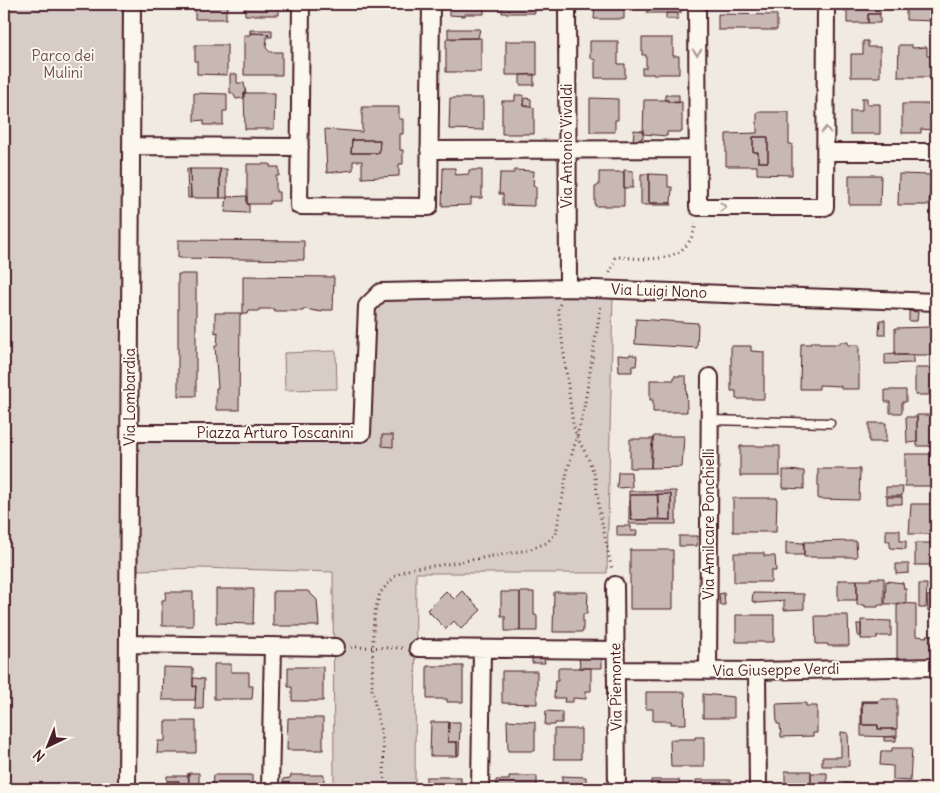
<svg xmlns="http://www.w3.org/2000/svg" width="940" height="793" viewBox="0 0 940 793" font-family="Delius,sans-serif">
<rect width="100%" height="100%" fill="#f0eae0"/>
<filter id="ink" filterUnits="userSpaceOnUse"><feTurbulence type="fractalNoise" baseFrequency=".02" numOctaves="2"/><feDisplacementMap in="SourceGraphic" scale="10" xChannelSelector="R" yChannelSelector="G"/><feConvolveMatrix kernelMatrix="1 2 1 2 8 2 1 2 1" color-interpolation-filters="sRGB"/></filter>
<g filter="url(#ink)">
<path fill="#d8ccc6" stroke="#917678" d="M4,4H125L123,56L118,789H4Z
M613,295L607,573H416L415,789H334L333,572L200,568L138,570L135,437H370L375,312L384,300Z
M336,351L337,389L285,390L284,353Z"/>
<path fill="#c8b8b3" stroke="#4a1f2b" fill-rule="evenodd" d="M195,4H228V9H226V19H195Z
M245,4H279V15H245Z
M345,4H384V6H345Z
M449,4H484V14H465V16L449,15Z
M502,4H535V13H502Z
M595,4H624V19H594Z
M647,4H681V13H647Z
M844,4H880V14H868V23H847V11H844Z
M901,4H935V21L906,20V6H901Z
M666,13H678V19H666Z
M718,14L777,15V30H718Z
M868,14H880V23H868Z
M448,29H480L478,38H448Z
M250,30H272V37H268L269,34L250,33Z
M250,33L269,34L267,36L266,48L270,52H282V75H244V35H250Z
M481,38V72H446V39Z
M642,38H673V56H679V74H642V68H646V55H642Z
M506,41H537V75H506Z
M590,41H618V64H625V78H595V60L590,58Z
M863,41H868V47H880V77H851V54H863Z
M195,45H227V75L197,74V61H195Z
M899,45H912V48L927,47V56H936V68H933V77H898Z
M230,74H237V83H244L246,93H244V98L236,99L233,93H230Z
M534,74V85H520V75Z
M194,93L227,94V111H223V125H204V120L194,121Z
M244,93H275L274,129H245Z
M515,95H523L524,106L534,108V134H502V101H515Z
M665,95H679V103L668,102V100H665Z
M450,98H483V130L449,129Z
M525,98L531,99V106H524Z
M590,98L618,99V120H615V132H590Z
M862,98H867V104H880V134H850V111H862Z
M644,100H668V102H682V132H667V136L643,134Z
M902,104H934L932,130L921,129V133H902Z
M362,107H399V119H403V134H400V150H403V164H399V176L362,178V161H353V170L327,173L325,129L362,132ZM352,140H380L379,153H351Z
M757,112H789V144H792V175L757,174V166H726V134L757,133ZM753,137H768V162H758V152H753Z
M634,130L643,131V138H641V141L633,142Z
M753,137H768V162H758V152H753Z
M352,140H380L379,153H351Z
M247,164H270V167H279V176H276V192H279V201H270V204H247Z
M443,168H455V175L469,174V170H482V198H471V205L442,206Z
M187,169H190L191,198H188Z
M190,169H220V198H191Z
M220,169H227V198H220Z
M514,170L534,171L533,186L536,187V198H534V206L503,205V194H499L500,173H514Z
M624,170L633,171V188H624Z
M599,172H624V206H595V187L599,185Z
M641,174H649V203H671L672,205H641Z
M649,174L668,175V187H672L671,203H649Z
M899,174L931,175L929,205H898Z
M849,175H881L880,205H849Z
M247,196V204H249V213L225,212L227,197Z
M178,240L304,241V260L178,258Z
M178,274H196V396H178Z
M243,276L334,277L333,310H322V312L305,309L303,310V311H274V309H259V311H249L248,314H240L239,410H216V388H218L215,346H217L218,332L215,333V313H243Z
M909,311L918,312L917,321H909Z
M636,319L698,323L697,348L635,344Z
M880,320H885V335H879Z
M931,327L932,355H895V328Z
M811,342H819V344H840V342H848V345H859V389H841V386L819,385V389H800L801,344H811Z
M731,346H751V351L764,352V399H736V391H731Z
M895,353V355H913V363L885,364V354Z
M630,354L637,356L636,366H632V372H619L618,355L629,356Z
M915,368H936V388H929V395H915Z
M674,376H686L687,412H653V400H650V380H674Z
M885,390H906V402H902V413H890V402H885Z
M917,415H936V446H917Z
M906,417H917V442L907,443Z
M869,423H886V442H869Z
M382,435H393V447L382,446Z
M654,436H684L682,467L651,468V449Z
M630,439H653L651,468H630Z
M740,446H780V476H740Z
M905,454H936V486H905Z
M818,469H860L859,500L818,499Z
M783,470L804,471V489L783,488Z
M618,472H631L632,487L617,488Z
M886,487H903L902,496H886Z
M629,491H676V524H629ZM671,494V520H631L630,495Z
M657,494H671V520L659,519Z
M630,495H658L659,519L631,520Z
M887,497H902V504H887Z
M733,498H777L776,532H733Z
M911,504H936V534H909Z
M617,526H631V531H637L636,536H617Z
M886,530H900V541H906V549L890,548V541H886Z
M679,536H698L697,546H679Z
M856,541L857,557H804V542Z
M786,542L804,543V555H786Z
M915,543H936V565H915Z
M630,550H673V609H630Z
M734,553H764V556H775L776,571H771V582H734Z
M896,564H909V573L896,574Z
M871,578H884V605H878V607H865V605H857V580H871Z
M838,580H857V600H838Z
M886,581L903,583L904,589H906V604H885Z
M919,584H927L926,608H919Z
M254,589L253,624L216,623V589Z
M273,591H308L317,600L319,626H273Z
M446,591L454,599L462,591L481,610L461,629L454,621L446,629L427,610Z
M166,592H193V626H162V600H165Z
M501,592H520V631H505V616H501Z
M520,592H534V615H537V631H520Z
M554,592H588L587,614H583V632H553Z
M724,593L725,605H720L719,594Z
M753,593L804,594V609L784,610V601L757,603L752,601Z
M927,596H936V611H928Z
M897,603L916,604V636L927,637L926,635H936V660H897Z
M736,615H774V642H736Z
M828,615H848L849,646H828V644H816L815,616H828Z
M861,620L891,621V636H877V639H861Z
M857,624H861V636H858Z
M532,656H544L545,663H532Z
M579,656H602V668H580Z
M214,664H231V672H249V686H253L252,699H214Z
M427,666H463V702H447V699H427Z
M163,667L193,668V687L196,686L195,700H162Z
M288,667H323V701H292V687H288Z
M558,668H591V691H586V699L573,698V702H564L565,698H554L555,681H558Z
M502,671H537V704L502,703Z
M193,678L204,679L203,709H195L196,686L193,687Z
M646,692H685L686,724H671V721H653V709H646Z
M703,694L734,697V718H703Z
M880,699H897V729H878V725H862V702H878Z
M861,701H878V702H862V725H878V729H897V737L861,736Z
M800,703H806V706H817V733H813V736L781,737L780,724H777L776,704Z
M546,711L562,712V723H555V725H545Z
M288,718H323V750H287Z
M507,720L535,722V751H508Z
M165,721H196V753H157L158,741H165Z
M431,722H449L448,742H457V756H430Z
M449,722H460L459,755L457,756V742H448Z
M554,729H581V759H554Z
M841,732L848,733L849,766H822V757H841Z
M932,734H936V776H931Z
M896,736V741H884V737Z
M695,737H704V767H671L670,740H677L678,739H695Z
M892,748H912L910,781L893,780V766L880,765L881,751H892Z
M785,771H811V789H785Z
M188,773L189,788H179V781H167V776H188Z
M189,773H199V789L189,788Z
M811,773H827V788L811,789Z
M213,775H252V789H212Z
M291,775H324V789H283V779L290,778Z
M509,776H537V789H496V780H509Z
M562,776L586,777V789H562Z
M426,777H461V789H426Z
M651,780H679L680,789H651Z
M696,780H731V789H696Z
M167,781H179V788L190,789H159V784H167Z
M844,783L861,786L862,789H845Z"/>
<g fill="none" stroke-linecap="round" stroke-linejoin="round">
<defs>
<path id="lane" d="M710,420L830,423"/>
<path id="street" d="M301,4L299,206L429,207L431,4
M567,4L568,288
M697,4L698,207H825L826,4
M131,146L300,147
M429,150L697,149
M826,152H936
M130,433H362L367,306L381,292L568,288L936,302
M615,585L617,789
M128,644L336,647
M418,648L616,650
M616,670L757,671L936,667
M708,671L710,377
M757,671L758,789
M127,789L132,4
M270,789L273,646
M480,789L482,650"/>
</defs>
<use href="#lane" stroke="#4a1f2b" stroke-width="11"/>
<use href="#street" stroke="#4a1f2b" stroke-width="20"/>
<path stroke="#4a1f2b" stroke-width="3" stroke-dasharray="1 4" stroke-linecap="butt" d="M610,273L615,258L620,257C652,260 689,264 696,223
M560,304L558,308L573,424L577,437L588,458L595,476L599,509L612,570
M351,647L403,648
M385,789L383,741L372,691L373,631L375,611L380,593L394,577L402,572L414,568L441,565L528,550L546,543L556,534L567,472L583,414L601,305"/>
<use href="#lane" stroke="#fbf7ec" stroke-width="8"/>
<use href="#street" stroke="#fbf7ec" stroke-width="16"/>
</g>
<defs><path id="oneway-chevron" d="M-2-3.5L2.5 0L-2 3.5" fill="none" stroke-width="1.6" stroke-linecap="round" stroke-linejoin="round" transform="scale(1.25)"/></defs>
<g stroke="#ab9695">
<use href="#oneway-chevron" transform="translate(697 52) rotate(90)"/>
<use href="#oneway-chevron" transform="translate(826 130) rotate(-90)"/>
<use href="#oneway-chevron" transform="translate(723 207)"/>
</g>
</g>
<g text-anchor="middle" stroke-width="4" stroke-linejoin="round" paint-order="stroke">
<g font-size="15" fill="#6e4a52" stroke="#fbf7ec">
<text x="63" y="61">Parco dei<tspan x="63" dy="17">Mulini</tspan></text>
</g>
<g font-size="15" fill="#4a1f2b" stroke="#fbf7ec">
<text transform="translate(567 146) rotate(-90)" y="5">Via Antonio Vivaldi</text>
<text transform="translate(659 291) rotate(2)" y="5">Via Luigi Nono</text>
<text transform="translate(130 397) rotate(-90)" y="5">Via Lombardia</text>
<text x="275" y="438">Piazza Arturo Toscanini</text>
<text transform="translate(709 524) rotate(-90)" y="5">Via Amilcare Ponchielli</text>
<text transform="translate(776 670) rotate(-1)" y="5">Via Giuseppe Verdi</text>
<text transform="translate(616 687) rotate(-91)" y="5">Via Piemonte</text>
</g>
</g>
<rect width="940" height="793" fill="none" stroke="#fbf7ec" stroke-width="20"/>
<rect x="10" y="10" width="920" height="773" fill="none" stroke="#4a1f2b" stroke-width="2" filter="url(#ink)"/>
<g transform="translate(48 746) rotate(223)" stroke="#fbf7ec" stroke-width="4" paint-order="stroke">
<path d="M0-4L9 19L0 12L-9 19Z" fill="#4a1f2b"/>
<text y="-8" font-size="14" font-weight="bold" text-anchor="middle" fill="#4a1f2b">N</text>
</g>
</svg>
